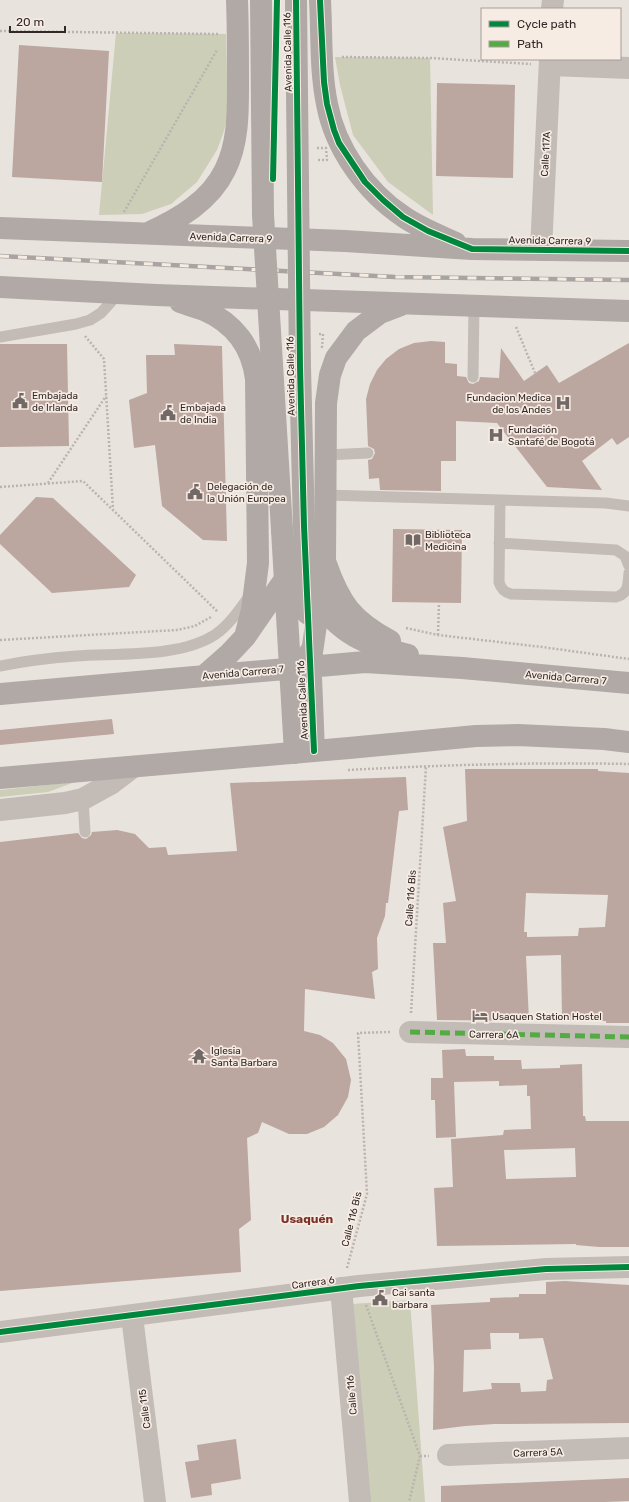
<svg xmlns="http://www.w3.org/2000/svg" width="629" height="1502" viewBox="0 0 629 1502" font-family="Rubik,sans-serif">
<rect width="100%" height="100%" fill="#e9e3dd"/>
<path fill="#ccceb8" d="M116,33L226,34L228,115L223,134L217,150L197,182L171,204L142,214L99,215Z
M335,57L430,58L433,215L388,182L353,135L340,85Z
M75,782L48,792L0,797V790Z
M410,1300L425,1502H366L352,1304Z"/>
<path fill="#bba6a0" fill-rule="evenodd" d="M19,45L109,51L102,182L12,177Z
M437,83L515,85L513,178L436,176Z
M431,341L445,342V363L457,364V376L466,377L469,383L473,384L479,381L480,377L499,378L501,348L524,381L547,365L559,383L629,343V437L617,445L612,438L582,461L602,490L547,487L497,423L456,421V461H441V491L380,490L379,478L369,479L368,460L372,459L375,453L374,449L368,446L366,399L370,384L377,370L386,359L399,349L414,343Z
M0,344H67L69,446L0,447Z
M174,344L222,346L227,541L203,540L162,506L155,445L134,448L129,400L147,393L146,355H175Z
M36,497L53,498L136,575L129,587L52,593L0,544V535Z
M393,529L462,530L461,603L392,602Z
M112,719L114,734L0,745V730Z
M465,769H598V771L629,773V1023H606V1021L562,1020L561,955L526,956L529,1021L437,1020L433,943H446L443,903L456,901L443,827L467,821ZM526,893L608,895L605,927L579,928L578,936L527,937V932H524Z
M406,777L408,810L399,811L388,903H386L385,916L377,938L378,969L372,972L375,999L305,989L304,1031L320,1035L333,1043L346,1059L351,1080L348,1097L338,1115L324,1127L307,1134H289L262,1122L258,1133L247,1138L251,1220L239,1229L241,1272L0,1291V842L78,833L82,838L86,839L91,835L92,832L117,830L135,834L149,848L166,847L168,855L237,851L230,783Z
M465,1049L466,1056H494V1060H521L522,1069L560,1068V1065L582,1064L583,1116H585L586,1121H629V1247H599L576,1245V1244L437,1246L434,1188L453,1187L451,1139L503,1135L504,1130L531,1129L530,1096H527V1085L499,1086V1081L454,1082L456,1137L436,1138L435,1100H431V1078H443L442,1050ZM575,1148L576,1177L506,1179L504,1150Z
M565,1281L629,1285V1423L494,1424L465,1426L433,1430L434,1367L431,1305L490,1302V1298L519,1297V1294H546V1282ZM490,1333H519V1339L543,1338L553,1379L547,1380L546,1391L521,1392L520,1383H491L492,1389L463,1392L464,1350L491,1349Z
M236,1439L241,1479L211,1484L212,1495L191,1498L185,1462L199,1460L197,1445Z
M629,1478V1501L605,1502H441V1486Z"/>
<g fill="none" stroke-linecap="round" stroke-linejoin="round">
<path stroke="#bbb3af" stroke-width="2.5" stroke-dasharray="2 2" stroke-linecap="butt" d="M0,31L218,34
M342,57L430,58L531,64
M124,212L217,50
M516,327L535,373
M85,336L104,359L113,509
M48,483L106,396
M0,487L83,481L218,612
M406,628L438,635L542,647L629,659
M438,635L439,603
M0,640L177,630L195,626L211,617
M348,770C442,765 535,762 629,764
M411,1013L426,766
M347,1268L367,1194L358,1033L390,1032
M366,1305L420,1456L409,1502
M420,1456H429"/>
<path stroke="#c2bbb6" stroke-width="11" d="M0,337L76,324L90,320L101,313L119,293
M473,377L474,306
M326,455L368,453
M325,495L606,503L629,506
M500,500L499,582C501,589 504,592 511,594L616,597C629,593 628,584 629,573
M499,543L616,550L625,556L629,566
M0,666C25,661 50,658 76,656C117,653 181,658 216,634C230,624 240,609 250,595
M83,799L85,832"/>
<path stroke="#c2bbb6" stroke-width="22" d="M552,9L553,0
M550,65L629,68
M541,250L550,59
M0,810L65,803L83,799L112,783L133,767
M410,1032L629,1037
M341,1288L360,1502
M132,1316L155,1502
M0,1332L359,1286L546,1269L629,1267
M448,1455L629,1448"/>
<path stroke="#b0a9a6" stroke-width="22" d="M320,0C322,34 320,70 327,104C335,148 366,192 404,217C420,228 438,235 456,243
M0,228L345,241L472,249L629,251
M148,233C179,219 210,201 225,170C239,142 238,109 238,80C238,53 238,27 237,0
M0,287L156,295L629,311
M180,302C188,305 196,307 204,310C234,323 252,347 256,379L258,563L252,610L245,637
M304,526L308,614
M282,530L295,753
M326,564C340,604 352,620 390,641
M315,595C337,634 367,645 408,655
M310,652L314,751
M310,666L325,563L326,403L330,375L336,358L356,331L380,313L401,305
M204,676L229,654L245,637L285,579
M0,694L365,662L462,668L629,683
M0,778L349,748L476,736L518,735L604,739L629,742"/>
<defs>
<path id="rail" d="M0,256L395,277L629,280"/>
</defs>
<use href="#rail" stroke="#a9a4a1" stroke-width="4.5"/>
<use href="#rail" stroke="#f7ece4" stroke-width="3" stroke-dasharray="9" stroke-linecap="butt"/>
<path stroke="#bbb3af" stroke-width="2.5" stroke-dasharray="2 2" stroke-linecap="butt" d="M317,148H326L327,160H317
M319,334H323L322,347L320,346"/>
<path stroke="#b0a9a6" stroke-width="22" d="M261,0L263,215L282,530
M296,0L300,367L304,526"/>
<path stroke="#54aa44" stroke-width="5" stroke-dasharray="10 5" stroke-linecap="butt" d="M410,1032L629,1037"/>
<defs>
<path id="cycleway" d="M296,0L300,367L304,526L314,751
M320,0L324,82L327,104L334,130L339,143L365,182L383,200L403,217L428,231L472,249L629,251
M273,179L277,0
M0,1332L359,1286L546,1269L629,1267"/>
</defs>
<use href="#cycleway" stroke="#f7ece4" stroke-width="8"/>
<use href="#cycleway" stroke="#00873e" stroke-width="6"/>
</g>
<defs>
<symbol id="civic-bare" viewBox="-9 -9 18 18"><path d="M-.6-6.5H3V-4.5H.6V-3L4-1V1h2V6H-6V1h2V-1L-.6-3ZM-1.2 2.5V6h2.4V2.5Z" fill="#726966" stroke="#f7ece4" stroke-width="2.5" paint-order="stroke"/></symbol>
<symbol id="hospital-bare" viewBox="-9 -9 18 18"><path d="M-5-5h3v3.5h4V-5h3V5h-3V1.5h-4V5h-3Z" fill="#726966" stroke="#f7ece4" stroke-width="2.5" paint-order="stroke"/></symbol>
<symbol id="library-bare" viewBox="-9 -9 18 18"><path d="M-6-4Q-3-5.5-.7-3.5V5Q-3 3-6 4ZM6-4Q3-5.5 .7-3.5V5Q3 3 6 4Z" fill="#726966" stroke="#f7ece4" stroke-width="2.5" paint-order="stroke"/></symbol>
<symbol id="hotel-bare" viewBox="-9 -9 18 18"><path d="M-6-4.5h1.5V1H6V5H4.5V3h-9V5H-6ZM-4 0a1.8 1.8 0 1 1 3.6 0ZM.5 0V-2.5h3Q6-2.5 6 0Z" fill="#726966" stroke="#f7ece4" stroke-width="2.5" paint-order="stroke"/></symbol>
<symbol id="temple-bare" viewBox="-9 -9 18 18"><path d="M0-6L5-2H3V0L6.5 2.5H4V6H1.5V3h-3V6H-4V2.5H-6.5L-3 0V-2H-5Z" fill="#726966" stroke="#f7ece4" stroke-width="2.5" paint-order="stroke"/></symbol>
</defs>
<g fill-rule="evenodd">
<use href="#civic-bare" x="9" y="390" width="22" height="22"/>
<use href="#hospital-bare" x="552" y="392" width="22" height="22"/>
<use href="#civic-bare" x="157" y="402" width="22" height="22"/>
<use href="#hospital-bare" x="485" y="424" width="22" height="22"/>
<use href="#civic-bare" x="184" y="481" width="22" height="22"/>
<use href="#library-bare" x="402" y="529" width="22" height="22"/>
<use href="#hotel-bare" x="469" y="1005" width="22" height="22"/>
<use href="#temple-bare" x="188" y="1045" width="22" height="22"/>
<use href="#civic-bare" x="369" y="1287" width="22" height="22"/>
</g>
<g text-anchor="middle" stroke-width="3.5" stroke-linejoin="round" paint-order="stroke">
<g font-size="10" fill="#322826" stroke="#f7ece4">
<text transform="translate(287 52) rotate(-91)" y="4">Avenida Calle 116</text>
<text transform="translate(545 154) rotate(-87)" y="4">Calle 117A</text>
<text transform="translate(231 237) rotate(2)" y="4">Avenida Carrera 9</text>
<text transform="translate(550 240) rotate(1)" y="4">Avenida Carrera 9</text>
<text transform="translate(290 376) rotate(-91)" y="4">Avenida Calle 116</text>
<text transform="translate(243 672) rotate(-5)" y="4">Avenida Carrera 7</text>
<text transform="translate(566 677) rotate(5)" y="4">Avenida Carrera 7</text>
<text transform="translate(302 700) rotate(-93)" y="4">Avenida Calle 116</text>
<text transform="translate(410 898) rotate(-86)" y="4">Calle 116 Bis</text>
<text transform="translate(494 1034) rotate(1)" y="4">Carrera 6A</text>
<text transform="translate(351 1219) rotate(-76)" y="4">Calle 116 Bis</text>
<text transform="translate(313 1282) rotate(-8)" y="4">Carrera 6</text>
<text transform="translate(351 1395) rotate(-95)" y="4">Calle 116</text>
<text transform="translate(144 1409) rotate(-97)" y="4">Calle 115</text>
<text transform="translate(538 1452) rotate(-2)" y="4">Carrera 5A</text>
</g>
<g font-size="10" fill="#322826" stroke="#f7ece4" text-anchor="start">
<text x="32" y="399">Embajada<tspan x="32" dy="12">de Irlanda</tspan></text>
<text x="551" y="401" text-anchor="end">Fundacion Medica<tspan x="551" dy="12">de los Andes</tspan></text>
<text x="180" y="411">Embajada<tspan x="180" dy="12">de India</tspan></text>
<text x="508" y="433">Fundación<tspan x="508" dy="12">Santafé de Bogotá</tspan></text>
<text x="207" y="490">Delegación de<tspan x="207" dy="12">la Unión Europea</tspan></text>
<text x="425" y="538">Biblioteca<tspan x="425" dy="12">Medicina</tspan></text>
<text x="492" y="1020">Usaquen Station Hostel</text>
<text x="211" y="1054">Iglesia<tspan x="211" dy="12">Santa Barbara</tspan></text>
<text x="392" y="1296">Cai santa<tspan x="392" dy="12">barbara</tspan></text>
</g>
<g font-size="12" font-weight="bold" fill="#793226" stroke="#f7ece4">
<text x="307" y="1223">Usaquén</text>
</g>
</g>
<rect x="481" y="8" width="140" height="52" fill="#f7ece4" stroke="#a89e98"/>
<rect x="489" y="21" width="20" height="6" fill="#00873e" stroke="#a89e98"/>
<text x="517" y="28" font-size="12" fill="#322826">Cycle path</text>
<rect x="489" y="41" width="20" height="6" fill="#54aa44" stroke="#a89e98"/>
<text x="517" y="48" font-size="12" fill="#322826">Path</text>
<path d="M10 26v6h55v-6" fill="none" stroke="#322826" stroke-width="2"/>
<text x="16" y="26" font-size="12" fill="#322826" stroke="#f7ece4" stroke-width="3" paint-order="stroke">20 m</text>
</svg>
